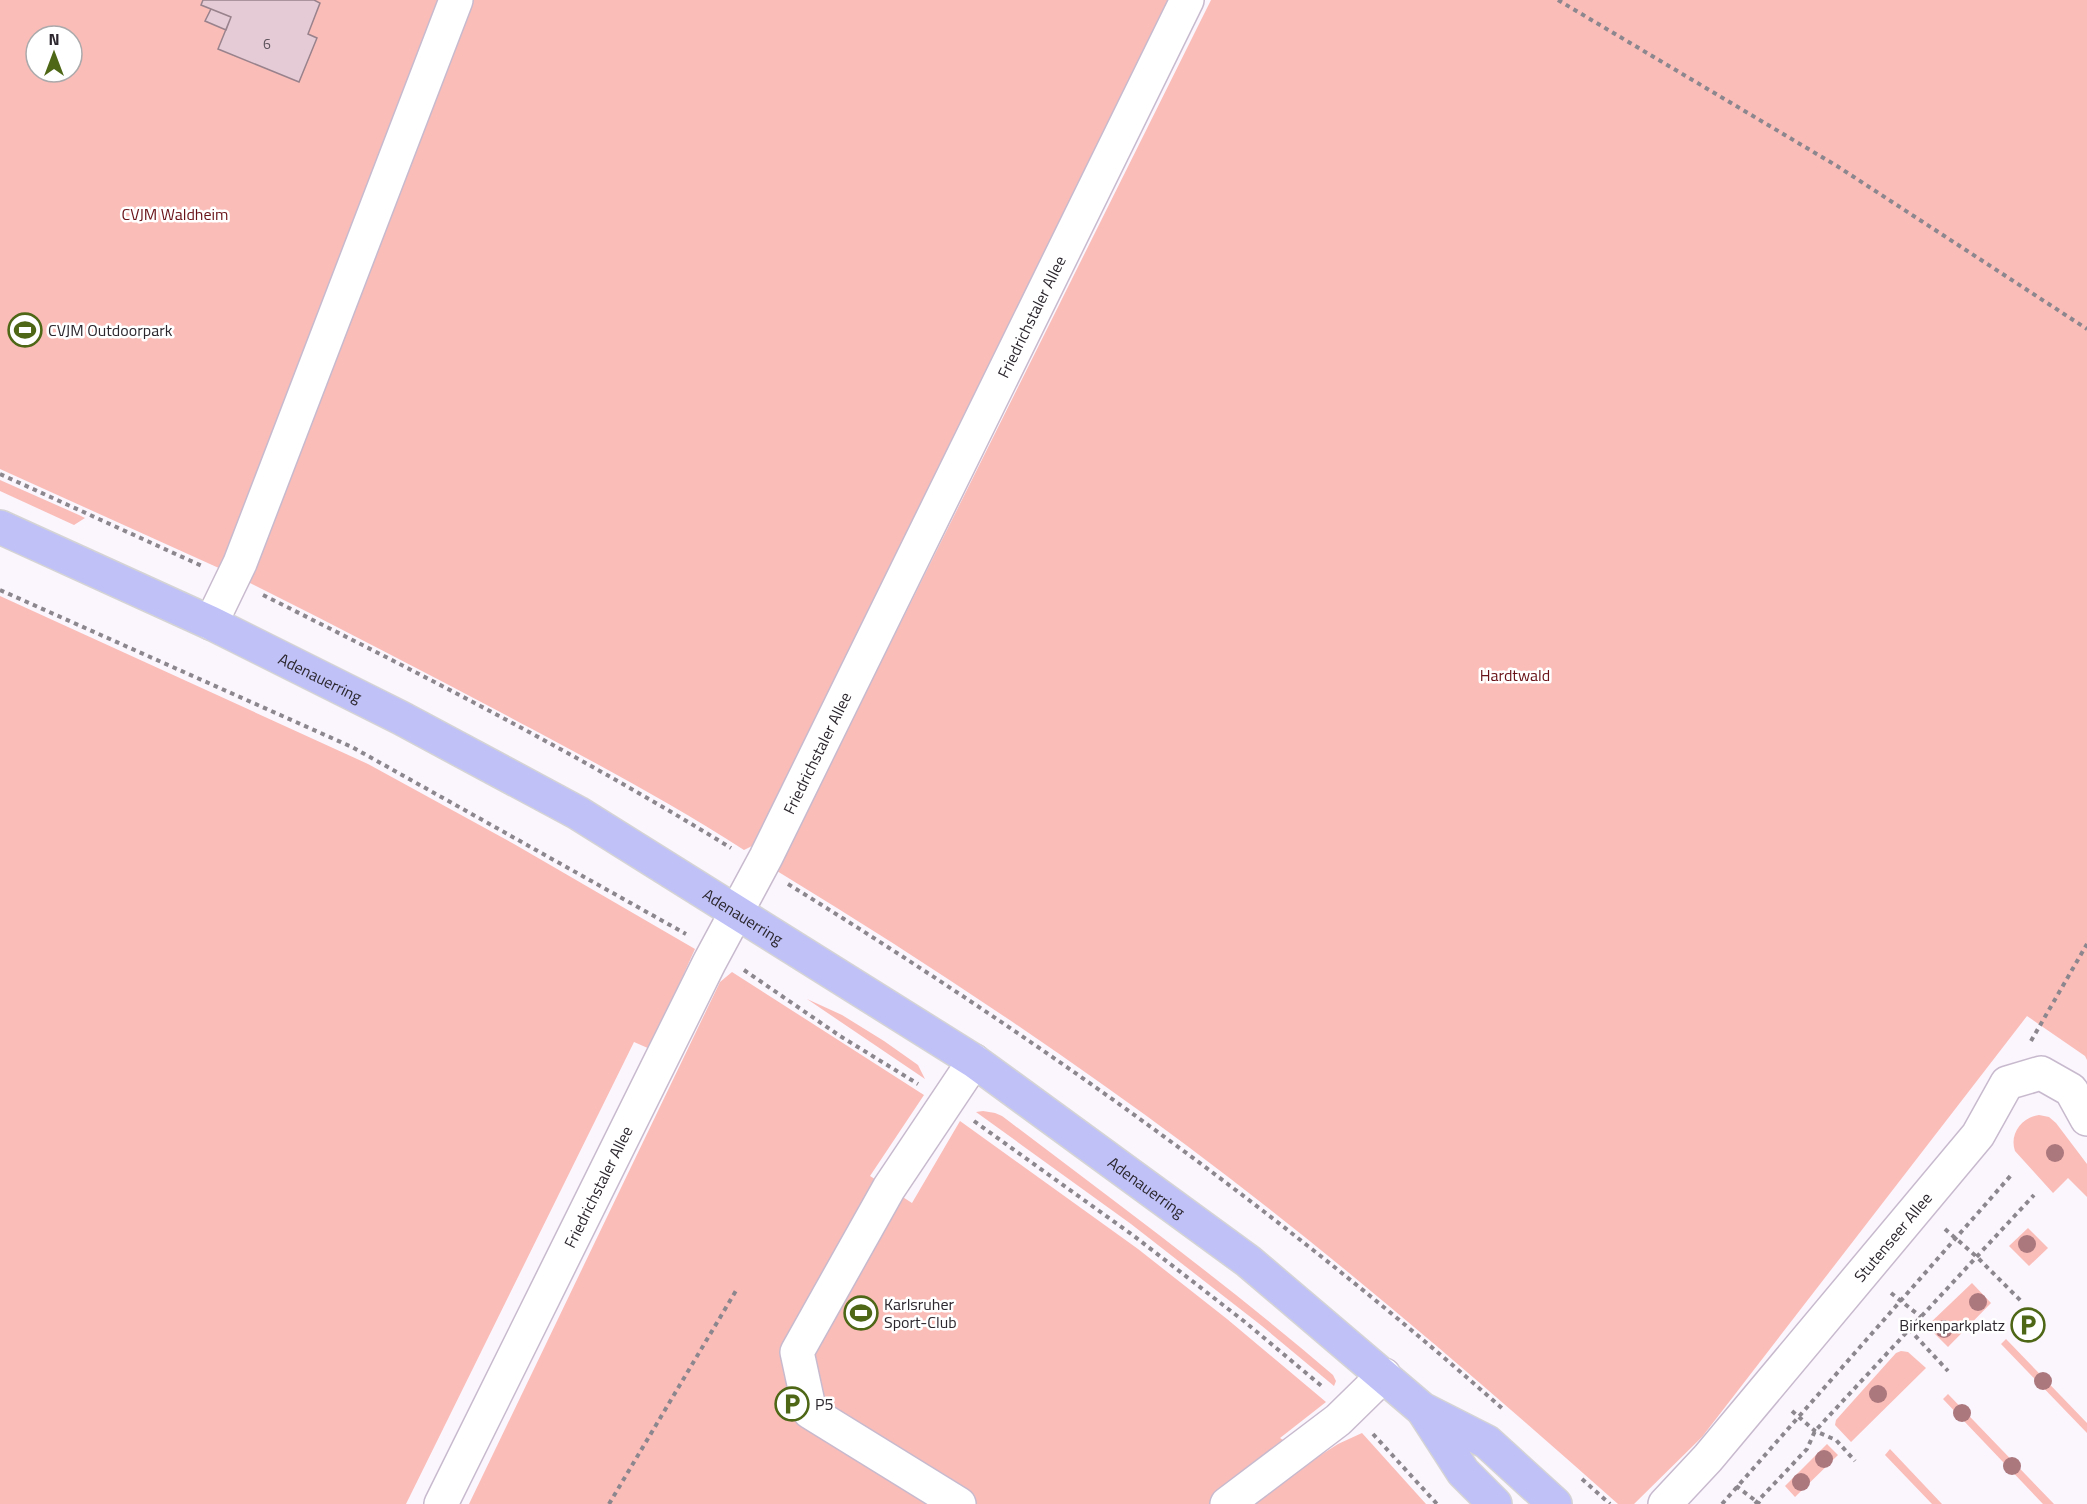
<svg xmlns="http://www.w3.org/2000/svg" width="2087" height="1504" viewBox="0 0 2087 1504" font-family="'Titillium Web',sans-serif">
<rect width="100%" height="100%" fill="#fbf5fd"/>
<path fill="#fabdb8" fill-rule="evenodd" d="M0,0H444L221,569L0,469ZM36,36H72V72H36Z
M463,0H1175L756,844L744,850C676,806 605,768 534,730C438,679 342,629 246,581Z
M1211,0H2087V1060L2085,1056L2027,1016L1702,1437L1634,1504H1618C1478,1380 1336,1257 1186,1145C1054,1047 917,956 777,871Z
M0,480L79,515L85,518L74,525L0,491Z
M0,596L368,764L514,844L695,949L650,1049L634,1042L406,1504H0Z
M732,972L924,1095L870,1176L912,1203L960,1121L1138,1249L1227,1319L1326,1402L1280,1438L1313,1460L1338,1444L1362,1433L1426,1504H469L720,982Z
M807,999L842,1015L884,1041L918,1065L925,1079Z
M983,1111L995,1113L1002,1116C1114,1201 1227,1284 1333,1375L1336,1381L1334,1386L1262,1326L1131,1224L976,1112Z
M2039,1115L2049,1117L2056,1123L2087,1164V1197L2068,1178L2053,1193L2015,1151C2009,1134 2022,1117 2039,1115Z
M2028,1228L2048,1248L2029,1266L2009,1246Z
M1972,1283L1991,1303L1948,1347L1927,1326Z
M2006,1339L2087,1423V1433L2001,1344Z
M1901,1351L1908,1352L1926,1368L1851,1442L1835,1425L1836,1420L1896,1353Z
M1948,1394L2054,1504H2043L1943,1399Z
M1827,1444L1838,1455L1795,1497L1785,1486Z
M1890,1449L1942,1504H1932L1885,1455Z"/>
<path fill="#e4cbd6" stroke="#99828c" stroke-width="1.5" d="M203,0H314L320,3L308,34L317,38L299,82L218,49L231,17L201,5Z
M211,9L231,17L226,30L205,21Z"/>
<g fill="none" stroke-linecap="round" stroke-linejoin="round">
<defs>
<g id="minor">
<path d="M211,623L240,563L456,0"/>
<path id="s1" d="M441,1504L709,963L766,857L1187,0"/>
<path d="M959,1504L810,1412L797,1352L889,1188L974,1061"/>
<path d="M1227,1504L1338,1420L1384,1375"/>
<path id="s2" d="M1665,1504L1708,1458L1978,1135L2007,1083L2041,1073L2071,1090L2087,1119"/>
</g>
<g id="major">
<path id="s3" d="M0,527L211,623L401,718L578,813L974,1061L1248,1261L1422,1409L1487,1442L1555,1504"/>
<path d="M1423,1410L1463,1472L1495,1504"/>
</g>
</defs>
<use href="#minor" stroke="#c8bace" stroke-width="36"/>
<use href="#major" stroke="#d5d4d5" stroke-width="36"/>
<path stroke="#8c868e" stroke-width="4" stroke-dasharray="4.5 4.5" stroke-linecap="butt" d="M1558,0L1837,166L2087,329
M0,474L202,566
M0,590L352,747L686,934
M263,595C421,674 580,755 731,848
M788,884C1040,1040 1282,1213 1504,1410
M744,970L840,1036L918,1084
M2031,1041L2087,944
M974,1121L1134,1236L1245,1322L1324,1388
M1945,1229L1977,1257L2021,1301
M1891,1293L1921,1317
M1909,1329L1948,1371
M1792,1411L1815,1431L1836,1440L1855,1461
M1373,1434L1437,1504
M1582,1479L1610,1504
M1736,1486L1760,1504
M609,1504L737,1289
M1722,1504L2013,1173
M1755,1504L1807,1449L1815,1431L2034,1195"/>
<use href="#minor" stroke="#fff" stroke-width="33"/>
<use href="#major" stroke="#bfc1f7" stroke-width="33"/>
</g>
<g fill="#ab787e">
<circle cx="2055" cy="1153" r="9"/>
<circle cx="2027" cy="1244" r="9"/>
<circle cx="1978" cy="1302" r="9"/>
<circle cx="1944" cy="1329" r="9"/>
<circle cx="2043" cy="1381" r="9"/>
<circle cx="1878" cy="1394" r="9"/>
<circle cx="1962" cy="1413" r="9"/>
<circle cx="1824" cy="1459" r="9"/>
<circle cx="2012" cy="1466" r="9"/>
<circle cx="1801" cy="1482" r="9"/>
</g>
<defs>
<symbol id="stadium-ring" viewBox="-11 -11 22 22"><circle r="9.5" fill="#fff" stroke="#4e6717" stroke-width="1.5"/><path d="M0-5a6.5 5 0 1 0 0 10a6.5 5 0 1 0 0-10ZM-3.5-1.8h7v3.6h-7Z" fill="#4e6717"/></symbol>
<symbol id="parking-ring" viewBox="-11 -11 22 22"><circle r="9.5" fill="#fff" stroke="#4e6717" stroke-width="1.5"/><path d="M-3.5-5.5H1a3.5 3.5 0 0 1 0 7H-1V5.5H-3.5ZM-1-3.4V-.6H.8a1.4 1.4 0 0 0 0-2.8Z" fill="#4e6717"/></symbol>
</defs>
<g fill-rule="evenodd">
<use href="#stadium-ring" x="6" y="311" width="38" height="38"/>
<use href="#stadium-ring" x="842" y="1294" width="38" height="38"/>
<use href="#parking-ring" x="2009" y="1306" width="38" height="38"/>
<use href="#parking-ring" x="773" y="1385" width="38" height="38"/>
</g>
<g text-anchor="middle" stroke-width="5" stroke-linejoin="round" paint-order="stroke">
<g font-size="14" fill="#5a5058">
<text x="267" y="49">6</text>
</g>
<g font-size="16" fill="#691217" stroke="#fff">
<text x="175" y="220">CVJM Waldheim</text>
<text x="1515" y="681">Hardtwald</text>
</g>
<g font-size="16" fill="#2c272e" stroke="#fff">
<text dy="6" stroke="none"><textPath href="#s1" startOffset="1326">Friedrichstaler Allee</textPath></text>
<text dy="6" stroke="none"><textPath href="#s3" startOffset="354">Adenauerring</textPath></text>
<text dy="6" stroke="none"><textPath href="#s1" startOffset="840">Friedrichstaler Allee</textPath></text>
<text dy="6" stroke="none"><textPath href="#s3" startOffset="840">Adenauerring</textPath></text>
<text dy="6" stroke="none"><textPath href="#s3" startOffset="1326">Adenauerring</textPath></text>
<text dy="6" stroke="none"><textPath href="#s1" startOffset="354">Friedrichstaler Allee</textPath></text>
<text dy="6" stroke="none"><textPath href="#s2" startOffset="351">Stutenseer Allee</textPath></text>
</g>
<g font-size="16" fill="#2c272e" stroke="#fff" text-anchor="start">
<text x="48" y="336">CVJM Outdoorpark</text>
<text x="884" y="1310">Karlsruher<tspan x="884" dy="18">Sport-Club</tspan></text>
<text x="2005" y="1331" text-anchor="end">Birkenparkplatz</text>
<text x="815" y="1410">P5</text>
</g>
</g>
<g transform="translate(54 54)"><circle r="28" fill="#ffffff" stroke="#aba9ab" stroke-width="1.5"/>
<path d="M0-4.5L10 22L0 15L-10 22Z" fill="#4e6717"/>
<text y="-9" font-size="16" font-weight="bold" text-anchor="middle" fill="#2c272e">N</text>
</g>
</svg>
